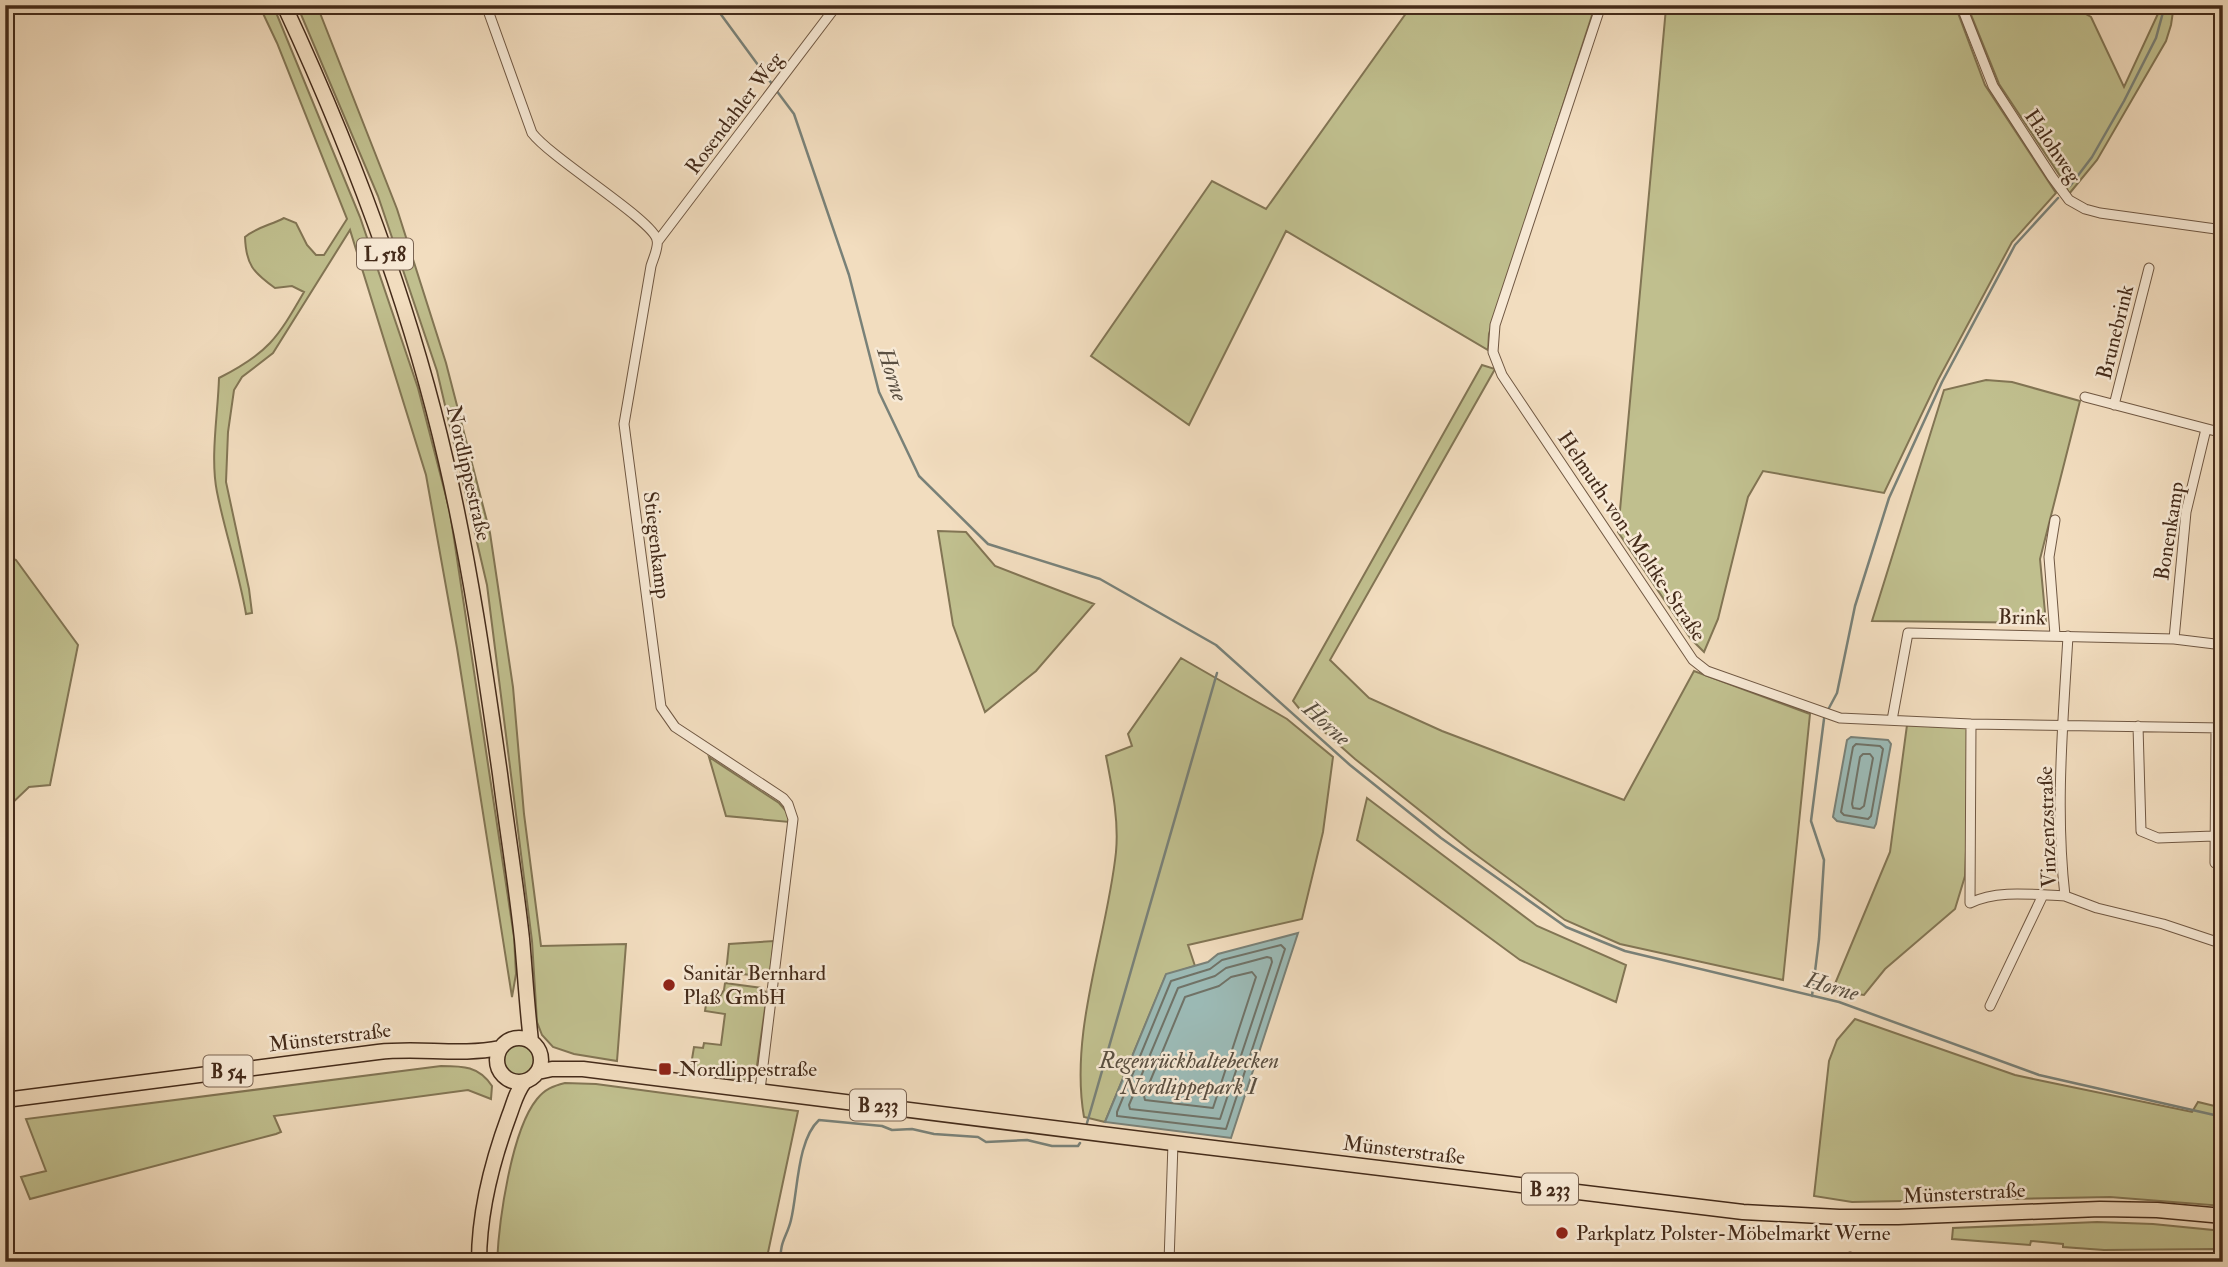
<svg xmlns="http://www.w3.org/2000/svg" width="2228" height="1267" viewBox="0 0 2228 1267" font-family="'IM FELL Double Pica',serif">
<rect width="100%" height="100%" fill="#f2ddbf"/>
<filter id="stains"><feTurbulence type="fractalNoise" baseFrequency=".00286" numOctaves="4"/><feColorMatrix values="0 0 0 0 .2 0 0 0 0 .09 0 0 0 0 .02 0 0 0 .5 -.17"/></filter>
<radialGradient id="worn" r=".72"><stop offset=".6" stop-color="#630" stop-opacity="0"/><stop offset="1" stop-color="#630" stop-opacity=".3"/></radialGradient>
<path fill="#c0bf8e" stroke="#827554" stroke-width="2" d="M259,5H273L360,217L418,388L450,512L514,937L516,974L512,997L457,648L426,475L350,230L273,353L242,377L234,390L228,432L226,482L249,589L252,613L246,614C239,572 225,533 217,492C210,457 218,414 219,378C268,353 277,339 304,292L292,286L275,288C253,272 246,265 245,237C257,227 271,225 284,218L296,223L307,245L316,255H324L347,219L277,43Z
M297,5H333L320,13L397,209L446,363L490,533L513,687L524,814L541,946L626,944L617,1061L574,1054L553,1047L542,1035L537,1022L532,941L487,585L437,371L378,196Z
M1412,5H1588L1594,9L1489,334L1488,350L1286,231L1189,425L1091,356L1212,181L1266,209Z
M1672,5H1955L1985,85L2056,193L2012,242L1938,380L1884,493L1763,471L1748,497L1718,619L1704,652L1691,639L1618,532L1666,8Z
M1967,5H2070L2091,17L2124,87L2162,5H2174L2171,25L2166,41L2097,160L2069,194L2064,182L1999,84Z
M1482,365L1495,369L1330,660L1369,698L1442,731L1624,800L1694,671L1810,714L1783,980L1620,944L1565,920L1471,851L1355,759L1302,712L1293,701Z
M1986,380L2012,382L2080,401L2040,559L2046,623L1872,621L1944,390Z
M938,531L966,532L995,566L1094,604L1036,671L985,712L953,625Z
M5,555L16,560L78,645L50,785L29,787L5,810Z
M1181,658L1287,719L1333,757L1323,832L1302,919L1188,945L1195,966L1166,975L1105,1122L1084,1117C1069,1031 1107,938 1116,852C1119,820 1112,787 1106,756L1132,746L1128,734Z
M1907,725L1971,728L1965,876L1955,909L1885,969L1864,995L1832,991L1890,852Z
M709,757L779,803L787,812L789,822L726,816Z
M1367,798L1537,926L1626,965L1616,1002L1520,960L1357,840Z
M774,941L770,973L766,976L726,973L729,944Z
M725,983L762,988L767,994L756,1073L750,1081L690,1071L694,1047L703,1048L704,1043L721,1045L725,1014L705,1011L707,998L720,996L724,990Z
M1855,1019L2015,1075L2038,1080L2192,1112L2198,1102L2223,1108V1206L2110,1197L1852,1202L1814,1196L1829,1061L1837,1040Z
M501 1059a18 18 0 1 1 36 0a18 18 0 1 1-36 0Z
M441,1066C463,1066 479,1066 492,1086L491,1099L468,1090L274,1116L281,1132L276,1134L30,1199L21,1177L46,1171L26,1119Z
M565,1083L596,1084L798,1111L766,1262H497C499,1221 511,1131 537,1099C545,1089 553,1086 565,1083Z
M2097,1222L2153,1224L2223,1231V1252L2216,1249L2104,1250L2063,1247V1244L2031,1241L2030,1245L1952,1239L1953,1228Z"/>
<path fill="#9cbbb7" stroke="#798178" stroke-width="2" d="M1851,737L1888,740L1891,744L1876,824L1874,828L1837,821L1833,817L1847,740Z
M1298,933L1231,1138L1105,1122L1166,974L1208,962L1218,954Z"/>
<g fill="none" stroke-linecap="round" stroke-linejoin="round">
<path stroke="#707368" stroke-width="2" d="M1856,744L1880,746L1883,749L1871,816L1868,819L1844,815L1841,812L1853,747Z
M1863,754H1870L1873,758L1864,806L1860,809L1853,808L1852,804L1860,757Z
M1281,945L1285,949L1226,1129L1117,1116V1112L1171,981L1210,969L1222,960Z
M1267,957L1271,958L1272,962L1220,1119L1130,1109L1129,1105L1178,988L1215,976L1226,968Z
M1252,972L1256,977L1213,1108L1145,1100L1144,1096L1185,997L1219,986L1231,977Z"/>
<path stroke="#798178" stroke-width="2.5" d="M714,5L772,84
M776,90L794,114L849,275L879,392L919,476L988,544L1100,579L1216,645L1350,765L1441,838L1566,927L1625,951L1839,1002L2039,1075L2223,1117
M2070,186L2092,157L2124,101L2156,38L2165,5
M1829,708L1837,693L1855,606L1889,498L1942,382L2015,245L2058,198
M1812,996L1819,939L1824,860L1811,821L1824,719
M1087,1123L1217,673
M781,1262C779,1242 787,1237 791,1220C798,1191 797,1140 819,1120L882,1126L892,1130L912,1129L934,1134L978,1137L986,1142L1027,1140L1052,1146H1078L1080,1143"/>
<defs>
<path id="minor" d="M486,5L532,133C552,159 654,221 657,240C659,247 653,259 651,266L624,424L661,707L675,727L783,798L788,804L793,819L760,1090
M1601,5L1495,325L1493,352L1502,375L1693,660L1707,671L1840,718L1971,724L2223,728
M1961,5L1993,86L2052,177L2069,200L2085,209L2100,213L2223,230
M658,241L837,5
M2085,397L2223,433
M2114,405L2149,268
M2055,520L2049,557L2055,635
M2068,636C2063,722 2055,810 2065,896L2097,908L2163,924L2223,944
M2174,639L2186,512L2206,429
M1892,720L1908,633L2174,639L2223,645
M1971,724L1970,903C1998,889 2035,895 2065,896
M2138,726L2141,831L2158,838L2214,836
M2215,863L2216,728
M1990,1006L2043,895
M1169,1262L1173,1143
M1847,1262L1850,1257"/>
<path id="primary" d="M284,5C352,151 410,304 446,461C470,564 485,669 500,774C507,829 516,884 522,939C525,973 527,1007 531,1041
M497 1060a22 22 0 1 1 44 0a22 22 0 1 1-44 0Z
M538,1072L552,1069H583L1173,1143L1743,1212L1839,1217H1898L2100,1209L2157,1210L2223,1216
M5,1100L378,1052C419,1047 460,1056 500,1048
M479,1262C479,1212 492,1162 509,1116C514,1103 516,1092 525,1081"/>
</defs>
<use href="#minor" stroke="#705843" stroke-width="11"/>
<use href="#primary" stroke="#442b1a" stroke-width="17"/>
<use href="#minor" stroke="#f7e9d5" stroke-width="9"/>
<use href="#primary" stroke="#f2ddbf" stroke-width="14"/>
</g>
<g fill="#8f2418" stroke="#f7e9d5" stroke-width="2.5">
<circle cx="669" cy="985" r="7"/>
<rect x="658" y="1062" width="14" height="14" rx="3.5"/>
<circle cx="1562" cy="1233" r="7"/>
</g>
<g text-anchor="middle" stroke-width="5" stroke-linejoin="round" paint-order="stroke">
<g fill="#f7e9d5" stroke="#7a6452" stroke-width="2">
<rect x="357" y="238.5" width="56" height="31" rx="5"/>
<rect x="203.5" y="1055.5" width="49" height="31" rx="5"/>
<rect x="850" y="1089.5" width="56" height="31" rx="5"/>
<rect x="1522" y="1173.5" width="56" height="31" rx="5"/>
</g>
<g font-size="19" font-weight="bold" fill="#442b1a">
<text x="385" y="261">L 518</text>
<text x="228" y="1078">B 54</text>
<text x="878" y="1112">B 233</text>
<text x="1550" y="1196">B 233</text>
</g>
<g font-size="21" fill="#442b1a" stroke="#f7e9d5">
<text transform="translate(734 113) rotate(-53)" y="7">Rosendahler Weg</text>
<text transform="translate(2053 146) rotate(56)" y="7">Halohweg</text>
<text transform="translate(2115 332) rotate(-76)" y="7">Brunebrink</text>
<text transform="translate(469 473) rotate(77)" y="7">Nordlippestraße</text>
<text transform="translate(2169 531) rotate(-81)" y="7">Bonenkamp</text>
<text transform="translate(1632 536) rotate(56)" y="7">Helmuth-von-Moltke-Straße</text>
<text transform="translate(657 545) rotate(83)" y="7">Stiegenkamp</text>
<text transform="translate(2022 617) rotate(1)" y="7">Brink</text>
<text transform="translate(2047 827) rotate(-92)" y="7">Vinzenzstraße</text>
<text transform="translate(330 1037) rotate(-7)" y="7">Münsterstraße</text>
<text transform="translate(1404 1150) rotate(7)" y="7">Münsterstraße</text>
<text transform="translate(1964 1193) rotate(-3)" y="7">Münsterstraße</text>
</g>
<g font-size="21" fill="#442b1a" stroke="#f7e9d5" text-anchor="start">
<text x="683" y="980">Sanitär Bernhard<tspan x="683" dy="24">Plaß GmbH</tspan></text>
<text x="679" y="1076">Nordlippestraße</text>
<text x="1576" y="1240">Parkplatz Polster-Möbelmarkt Werne</text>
</g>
<g font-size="23" font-style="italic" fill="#5a4f41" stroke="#f7e9d5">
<text transform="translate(893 374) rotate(72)" y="8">Horne</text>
<text transform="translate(1327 723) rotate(42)" y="8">Horne</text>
<text transform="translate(1832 986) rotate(16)" y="8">Horne</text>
<text x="1189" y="1068">Regenrückhaltebecken<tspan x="1189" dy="26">Nordlippepark I</tspan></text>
</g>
</g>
<rect width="2228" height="1267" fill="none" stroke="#f2ddbf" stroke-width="28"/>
<rect x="7" y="7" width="2214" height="1253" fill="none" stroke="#442b1a" stroke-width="3.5"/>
<rect x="14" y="14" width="2200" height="1239" fill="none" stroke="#442b1a" stroke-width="2"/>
<rect width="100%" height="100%" filter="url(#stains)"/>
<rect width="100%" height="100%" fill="url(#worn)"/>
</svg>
